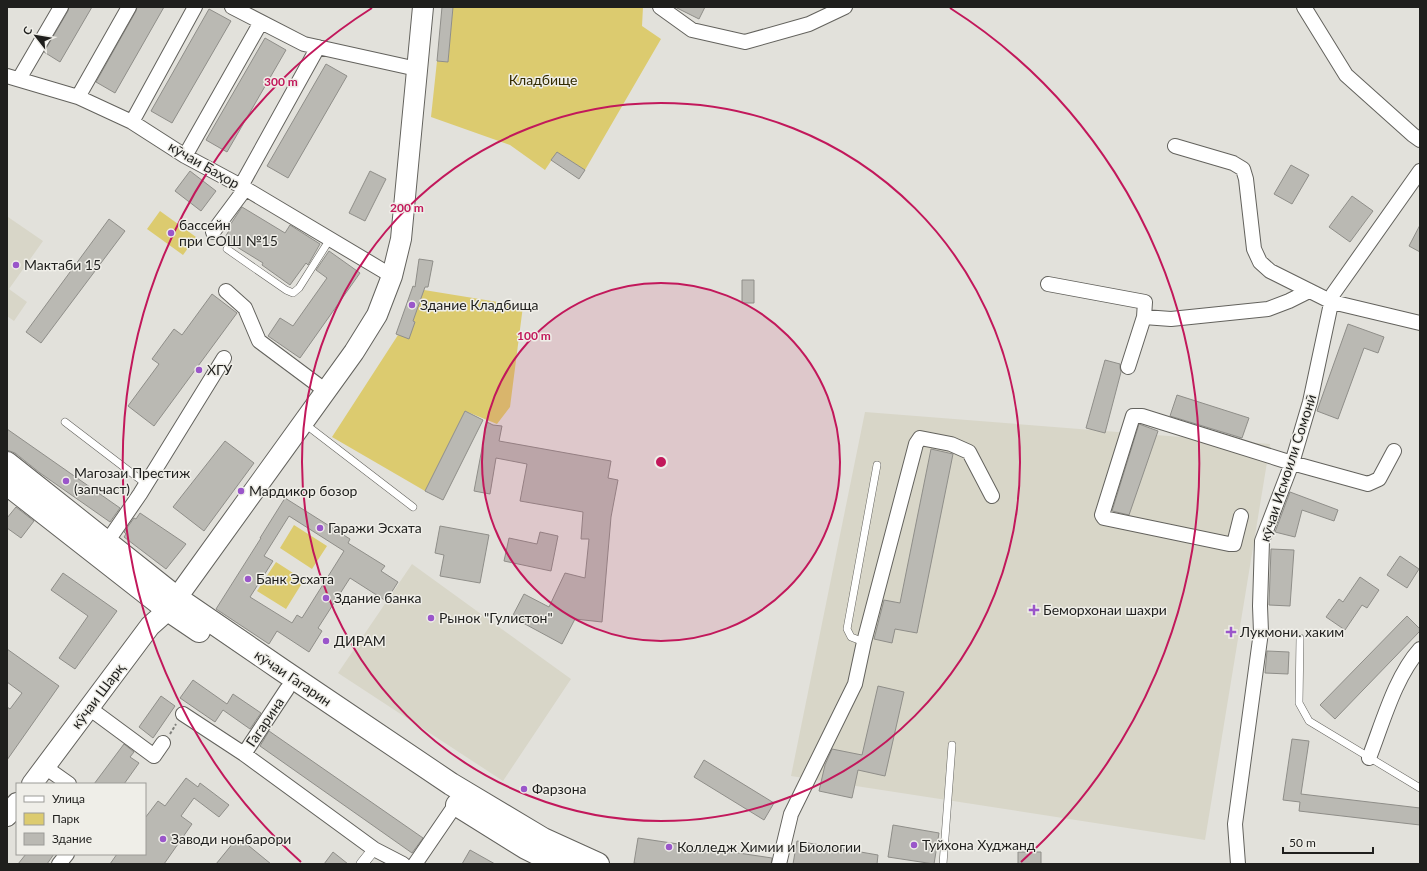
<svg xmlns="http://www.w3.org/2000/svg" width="1427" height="871" viewBox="0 0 1427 871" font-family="Lato,sans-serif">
<rect width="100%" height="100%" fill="#e2e1db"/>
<path fill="#d8d6c8" d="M8,217L43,241L9,289L27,302L14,321L7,316V218Z
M865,412L1270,444L1205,840L791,776Z
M412,564L571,679L503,781L338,673Z"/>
<path fill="#dccb6f" d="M453,7H643L642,26L661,39L585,170L557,152L545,170L510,145L431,117L437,61L448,62Z
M160,211L196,237L183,255L147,229Z
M424,290L523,306L510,407L497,424L465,411L425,491L332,437L398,335L409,338L415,322L413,321Z
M294,525L327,546L312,569L280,548Z
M276,562L304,580L286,609L257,591Z"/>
<path fill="#bab9b3" stroke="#8f8e89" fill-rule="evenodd" d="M69,7H92L60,62L44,52L68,11Z
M137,7H164L115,93L96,82L136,11Z
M442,7H453L448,62L437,61Z
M675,7H705L699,19Z
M209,9L231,21L172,123L151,111Z
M265,38L286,50L227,152L206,140Z
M326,64L347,76L288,178L267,166Z
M557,152L585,170L579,179L551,160Z
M1291,165L1309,175L1292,204L1274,194Z
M190,171L216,191L201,211L175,191Z
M370,171L386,179L365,221L349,213Z
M1352,196L1373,211L1350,242L1329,227Z
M242,207L285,233L290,225L320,244L308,265L306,263L290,285L262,265L263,263L224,239L230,229L228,228Z
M109,219L125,231L41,343L26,332Z
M1420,225V252L1409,246Z
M329,251L360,273L300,358L268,336L280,318L293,326L327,278L316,270Z
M419,259L433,261L428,287H425L413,321L415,322L409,339L396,334L413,286L415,287Z
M742,280H754V303H742Z
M212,294L237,313L154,426L128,406L159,364L152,359L174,329L182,335Z
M1348,324L1384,337L1378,353L1364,348L1338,419L1317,411Z
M1105,360L1120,364V368L1121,372L1105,433L1086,428Z
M1177,395L1249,418L1242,438L1170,416Z
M465,411L483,420L443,500L425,491Z
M487,422L493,425L502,426L499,441L611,461L608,478L618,480L611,517L602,622L575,619L562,644L512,617L524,594L549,607L565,573L585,578L589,539H581L583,512L520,501L527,464L496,458L490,494L474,491Z
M1139,424L1158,431L1129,515L1112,511Z
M7,429L120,508L110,522L40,473L15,453L7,450Z
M225,441L254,463L204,531L173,507Z
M931,449L953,454L917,633L895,629L892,643L874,639L884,600L900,603Z
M1290,492L1338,510L1334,521L1302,510L1295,537L1275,532Z
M285,498L350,539L348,543L385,566L381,571L398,582L386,601L350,578L318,628L322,631L309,652L277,631L269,644L216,609L261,538H260ZM289,516L344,551L302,618L297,615L292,623L250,597L273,561L264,556Z
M16,507L34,521L21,538L7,528V518Z
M140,513L186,544L166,569L124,537L126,534L124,532L134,518L136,519Z
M440,526L489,535L480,583L440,576L444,555L435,553Z
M540,532L558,536L551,571L504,561L509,538L537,544Z
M1271,549L1294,550L1290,606L1269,605Z
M1400,556L1419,569L1407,588L1387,575Z
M63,573L117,611L75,669L59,658L88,616L51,590Z
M1360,577L1379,590L1367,608L1362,605L1345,630L1326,617L1339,599L1343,602Z
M1407,616L1420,629V631L1335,719L1320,705Z
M7,649L59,686L7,760V707L10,709L22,693L7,682Z
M1267,651L1289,652L1288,674L1265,673Z
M193,680L227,704L233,694L261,713L250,729L223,710L215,722L180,698Z
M878,686L904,692L885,776L858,770L852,798L819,791L825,765L832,749L862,755Z
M161,696L175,706L153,738L139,727Z
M269,731L423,838L412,853L260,746Z
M1292,739L1309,741L1301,794L1420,808V825L1299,811L1300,802L1283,800Z
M124,744L134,752L130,757L139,763L124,784H94Z
M704,760L774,803L764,820L694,777Z
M186,778L198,787L200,783L229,805L219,817L194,798L181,816L192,824L164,864H110L117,854H145V818L158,801L165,806Z
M893,825L939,833L934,864L888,857Z
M238,837L271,864H216Z
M638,838L772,858L771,864H641L634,863Z
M797,841L878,855L877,864H793Z
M470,850L495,864H462Z
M333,852L348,864H324Z
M1018,852H1041V864H1018Z
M26,854H54L47,864H18Z"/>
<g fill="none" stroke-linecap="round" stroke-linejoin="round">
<defs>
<path id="service" d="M227,249L286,290L293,293L299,288L330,239
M65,422L146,484
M305,424L413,507
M1300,638L1299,703L1309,721L1420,788
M864,642L851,637L847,629L877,465
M943,864L952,745"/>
<path id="pedestrian" d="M362,864L374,849"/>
<path id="minor" d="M232,7L304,44L417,69
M660,7L692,30L745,42L809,24L845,7
M1304,7L1346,75L1413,135L1420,140
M7,76L78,97L132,122L185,156L241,186L392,276
M19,79L61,7
M78,97L129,7
M132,122L195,7
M1175,146L1233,163L1243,169L1246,179L1254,249L1260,262L1270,271L1332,302L1420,323
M185,156L261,22
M241,186L318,47
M213,232L245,189
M1048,284L1145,302L1144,317
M226,291L245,308L259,341L326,391
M1128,367L1144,317L1171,319L1268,309L1289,301L1309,291
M1241,516L1234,544H1229L1104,518L1102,515L1133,416H1142L1292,463L1368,484L1379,479L1394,451
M107,542L140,494L224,358
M89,708L154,756L163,743
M183,714L244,754L374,849L403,864
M244,754L287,689
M1369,758C1383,722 1395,677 1420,649
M45,767L69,784
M59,864L67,854
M415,864L456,804
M779,864L791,814L855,684L864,642L916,444L920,438L951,444L969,452L992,496
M1238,864L1235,824L1261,632L1260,606L1262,541L1292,463L1310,402L1333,294L1420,171"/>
<path id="secondary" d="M32,784L150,626L168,610L354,352L377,315L392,276L401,239L423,7
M7,816L17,803"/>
<path id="trunk" d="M7,463L177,598L282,670L451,784L543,839L598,864
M7,484L168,610L199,631
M457,805L526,848L558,864"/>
</defs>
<use href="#service" stroke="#63625d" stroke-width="8"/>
<use href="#pedestrian" stroke="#63625d" stroke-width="12"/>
<use href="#minor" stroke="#63625d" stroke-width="16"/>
<use href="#secondary" stroke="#63625d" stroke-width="22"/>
<use href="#trunk" stroke="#63625d" stroke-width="24"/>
<path stroke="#7f7f7b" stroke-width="2" stroke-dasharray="3 2" stroke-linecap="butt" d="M170,734L176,724"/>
<use href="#service" stroke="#fff" stroke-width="7"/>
<use href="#pedestrian" stroke="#fff" stroke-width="11"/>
<use href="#minor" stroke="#fff" stroke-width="14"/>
<use href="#secondary" stroke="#fff" stroke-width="20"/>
<use href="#trunk" stroke="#fff" stroke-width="22"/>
</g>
<circle cx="661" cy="462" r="179" fill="#c2185b" fill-opacity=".12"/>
<g fill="none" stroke="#c2185b" stroke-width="2">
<circle cx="661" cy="462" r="179"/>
<circle cx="661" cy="462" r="359"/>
<path d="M301 862A538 538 0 0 1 372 8M950 8A538 538 0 0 1 1021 862"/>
</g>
<g fill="#9a56ca" stroke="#efeee8" stroke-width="1.5">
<circle cx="171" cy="233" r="4"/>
<circle cx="16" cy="265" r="4"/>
<circle cx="412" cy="305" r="4"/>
<circle cx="199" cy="370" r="4"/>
<circle cx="66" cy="481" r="4"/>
<circle cx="241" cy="491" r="4"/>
<circle cx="320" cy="528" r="4"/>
<circle cx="248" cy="579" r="4"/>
<circle cx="326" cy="598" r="4"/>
<path d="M1032 604h4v4h4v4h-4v4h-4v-4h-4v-4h4z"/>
<circle cx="431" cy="618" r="4"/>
<path d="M1229 626h4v4h4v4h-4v4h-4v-4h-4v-4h4z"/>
<circle cx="326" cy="641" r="4"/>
<circle cx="524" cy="789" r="4"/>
<circle cx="163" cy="839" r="4"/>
<circle cx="914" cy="845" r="4"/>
<circle cx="669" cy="847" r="4"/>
</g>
<g text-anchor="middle" stroke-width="3" stroke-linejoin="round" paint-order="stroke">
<g font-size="14" fill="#332b00" stroke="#efeee8">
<text x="543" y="85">Кладбище</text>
</g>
<g font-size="14" fill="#1f1f1d" stroke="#efeee8">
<text transform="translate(204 165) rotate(30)" y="5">кӯчаи Баҳор</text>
<text transform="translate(1288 468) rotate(-72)" y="5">кӯчаи Исмоили Сомонӣ</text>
<text transform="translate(293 678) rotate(34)" y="5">кӯчаи Гагарин</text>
<text transform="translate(98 696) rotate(-53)" y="5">кӯчаи Шарқ</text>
<text transform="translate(265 722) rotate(-56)" y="5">Гагарина</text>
</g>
<g font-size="14" fill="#1f1f1d" stroke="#efeee8" text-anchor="start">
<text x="179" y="230">бассейн<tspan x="179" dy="16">при СОШ №15</tspan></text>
<text x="24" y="270">Мактаби 15</text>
<text x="420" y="310">Здание Кладбища</text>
<text x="207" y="375">ХГУ</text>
<text x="74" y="478">Магозаи Престиж<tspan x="74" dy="16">(запчаст)</tspan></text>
<text x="249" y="496">Мардикор бозор</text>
<text x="328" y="533">Гаражи Эсхата</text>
<text x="256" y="584">Банк Эсхата</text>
<text x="334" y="603">Здание банка</text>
<text x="1043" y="615">Беморхонаи шахри</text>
<text x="439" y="623">Рынок "Гулистон"</text>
<text x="1240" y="637">Лукмони. хаким</text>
<text x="334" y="646">ДИРАМ</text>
<text x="532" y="794">Фарзона</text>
<text x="171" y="844">Заводи нонбарори</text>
<text x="922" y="850">Туйхона Худжанд</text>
<text x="677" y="852">Колледж Химии и Биологии</text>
</g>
</g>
<circle cx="661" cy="462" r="6" fill="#c2185b" stroke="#efeee8" stroke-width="2"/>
<g font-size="12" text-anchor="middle" font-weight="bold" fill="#c2185b" stroke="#efeee8" stroke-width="3" stroke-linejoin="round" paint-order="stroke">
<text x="281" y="86">300 m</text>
<text x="407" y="212">200 m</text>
<text x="534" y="340">100 m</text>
</g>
<rect width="1427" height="871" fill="none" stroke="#1f1f1d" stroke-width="16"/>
<rect x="16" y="783" width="130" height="72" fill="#efeee8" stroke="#9c9b97"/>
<rect x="24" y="796" width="20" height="6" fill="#ffffff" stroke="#9c9b97"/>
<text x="52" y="803" font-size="12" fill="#1f1f1d">Улица</text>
<rect x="24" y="813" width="20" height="12" fill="#dccb6f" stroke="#9c9b97"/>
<text x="52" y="823" font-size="12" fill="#1f1f1d">Парк</text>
<rect x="24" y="833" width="20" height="12" fill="#bab9b3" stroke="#9c9b97"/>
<text x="52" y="843" font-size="12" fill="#1f1f1d">Здание</text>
<g transform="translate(36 36) rotate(301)" stroke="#efeee8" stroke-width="3" paint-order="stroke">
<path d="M0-3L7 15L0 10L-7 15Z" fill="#1f1f1d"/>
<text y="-6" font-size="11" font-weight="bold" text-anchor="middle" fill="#1f1f1d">С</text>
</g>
<path d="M1283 847v6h90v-6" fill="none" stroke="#1f1f1d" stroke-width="2"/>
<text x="1289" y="847" font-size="12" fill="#1f1f1d" stroke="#efeee8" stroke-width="3" paint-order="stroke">50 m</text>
</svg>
